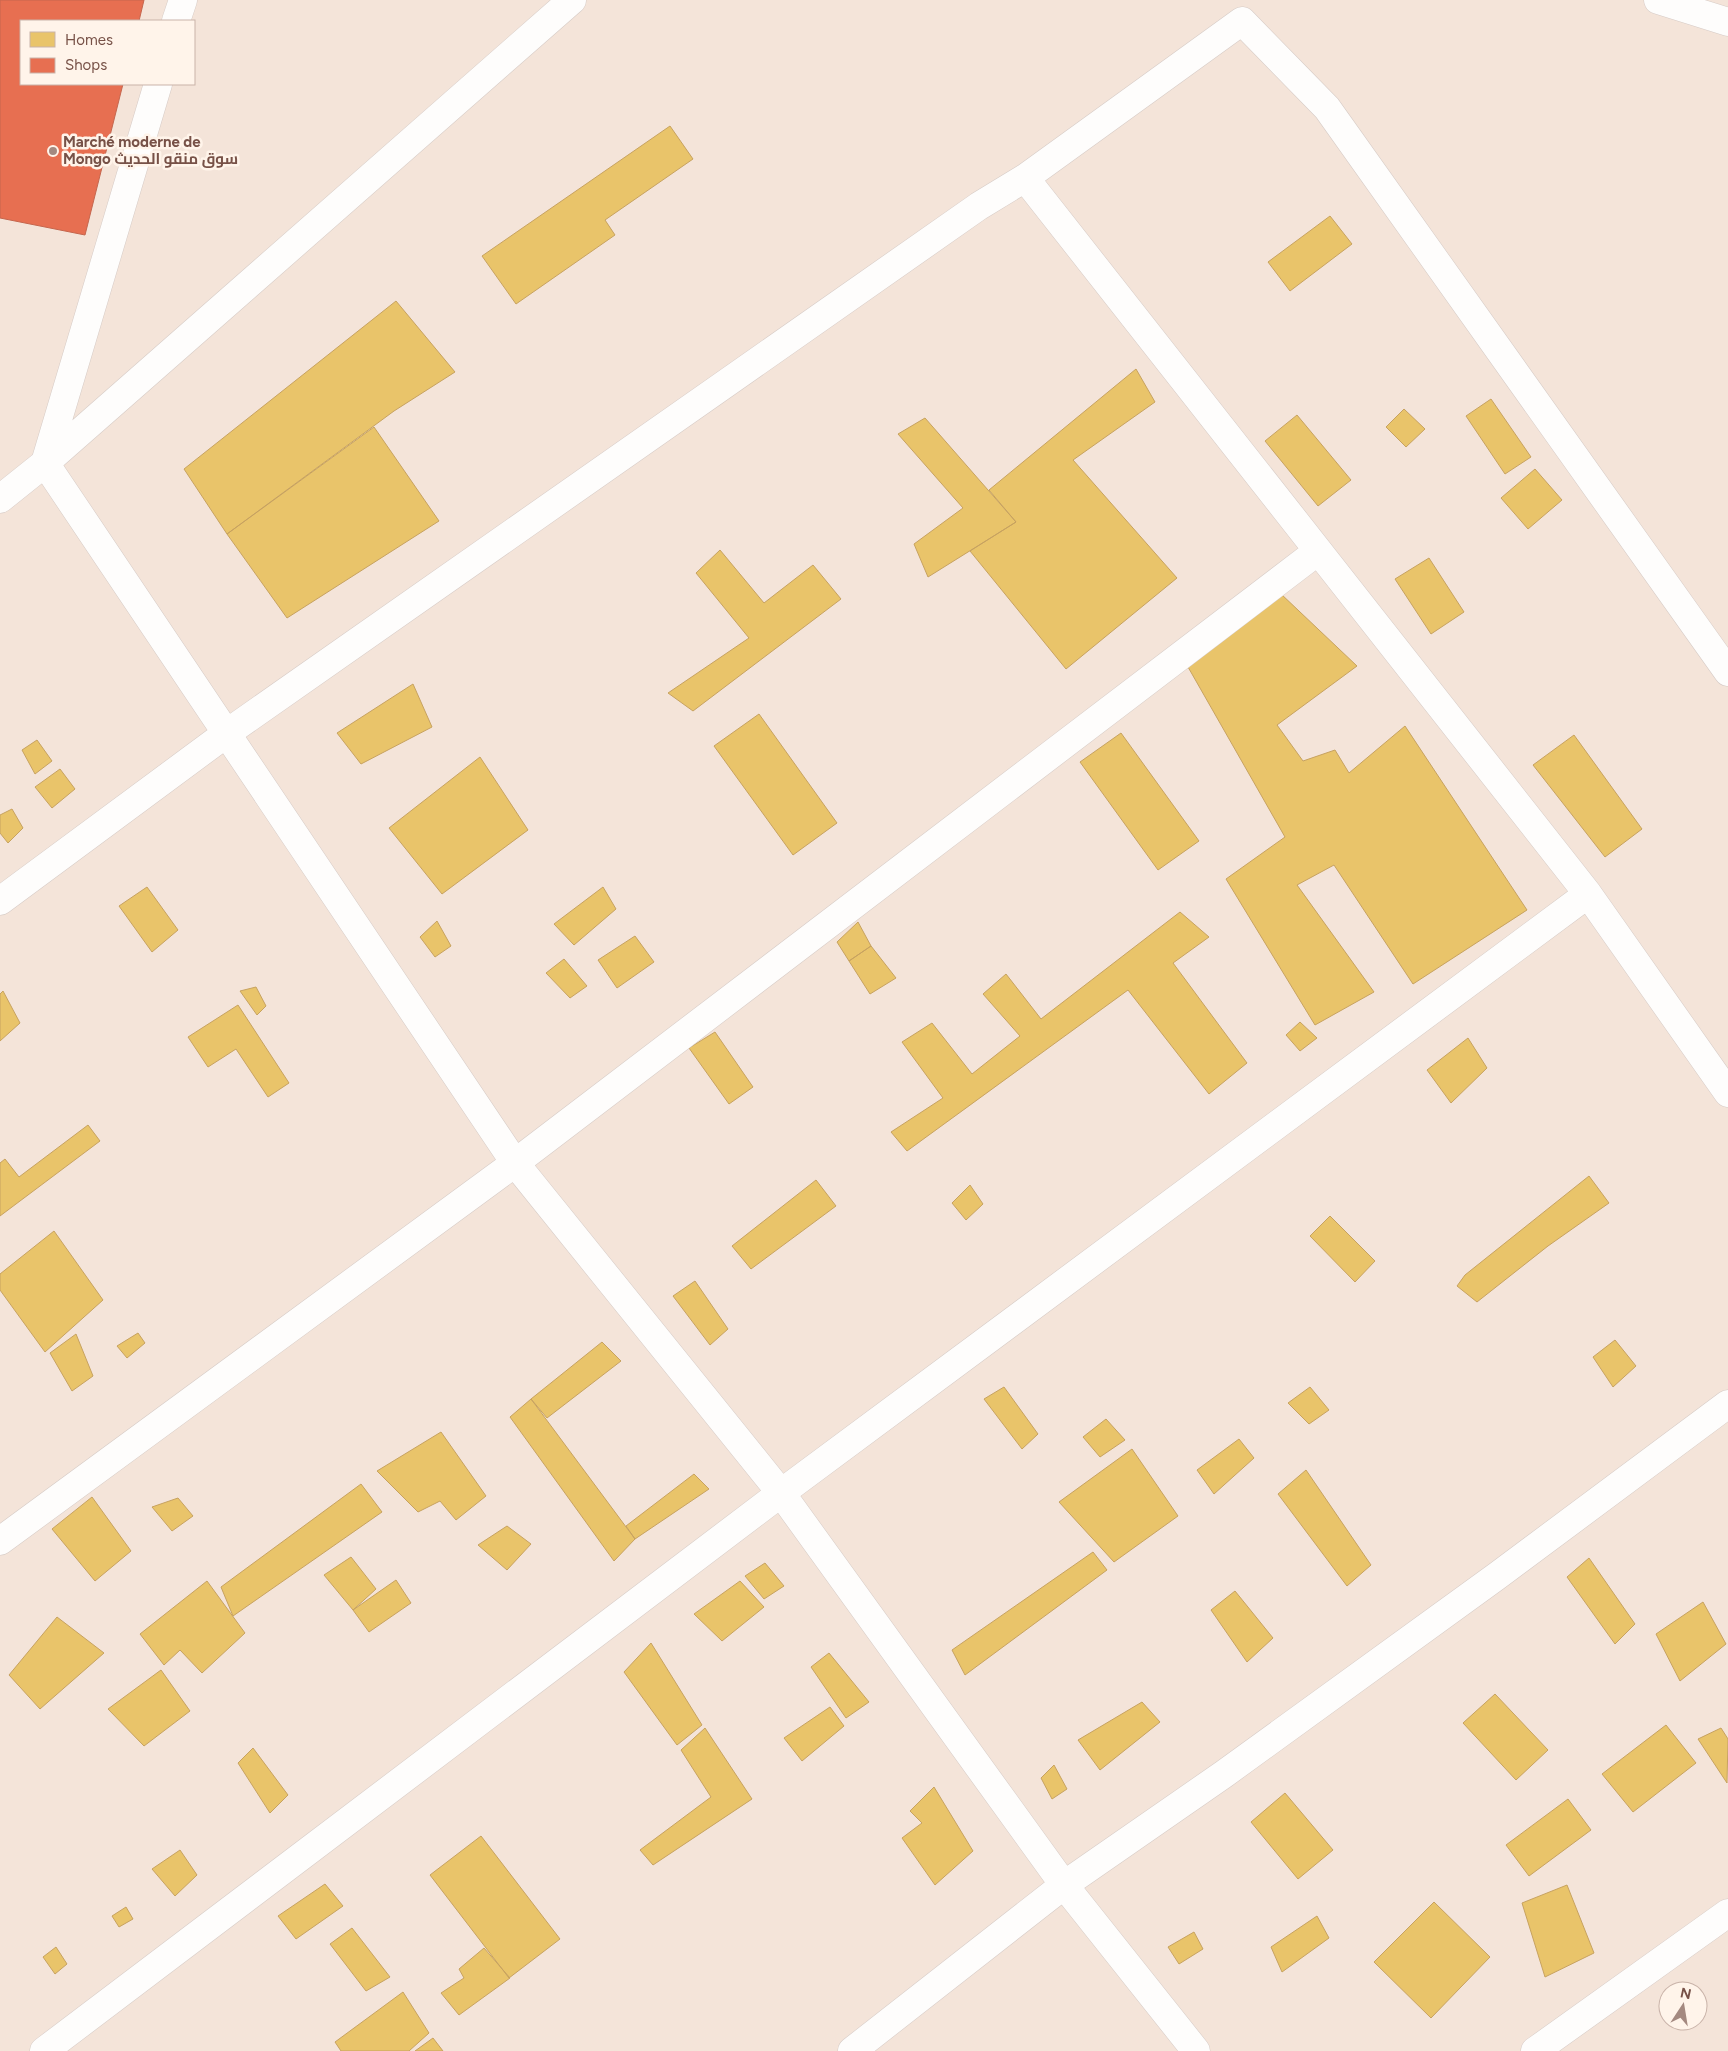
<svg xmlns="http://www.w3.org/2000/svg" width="1728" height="2051" viewBox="0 0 1728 2051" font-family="Figtree,Cairo,sans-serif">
<rect width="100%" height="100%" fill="#f8f0e9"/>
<path fill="#f4e4d9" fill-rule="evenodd" d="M0,0H1728V2051H0ZM21,21H194V84H21ZM1668,1991H1698V2021H1668Z"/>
<path fill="#e9c46a" stroke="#c7a260" d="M670,126L693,159L605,220L615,235L516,304L482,256Z
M1330,216L1352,244L1290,291L1268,262Z
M396,301L455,372L394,411L227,534L184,469Z
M1136,369L1155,402L1073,460L1177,578L1066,669L970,551L1016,522L989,490Z
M1491,399L1531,457L1505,474L1466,416Z
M1404,409L1425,429L1406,447L1386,427Z
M1297,415L1351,480L1318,506L1265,441Z
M925,418L1016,522L928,577L914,544L963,508L898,434Z
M374,427L439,521L287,618L227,534Z
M1535,469L1562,500L1528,529L1501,498Z
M720,550L764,603L813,565L841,599L693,711L668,693L749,638L696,573Z
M1429,558L1464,612L1431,634L1395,579Z
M1280,593L1357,666L1277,725L1303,761L1335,750L1349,773L1405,726L1527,910L1413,984L1334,865L1297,885L1374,992L1315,1025L1226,879L1285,837L1188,667Z
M413,684L432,727L361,764L337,733Z
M759,714L837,823L793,855L714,746Z
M1121,733L1199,841L1158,870L1080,762Z
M1574,735L1642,829L1605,857L1533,765Z
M37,740L52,761L35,774L22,750Z
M480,757L528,830L442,894L389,828Z
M60,769L75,789L52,808L35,787Z
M12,809L23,828L8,843L0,833V815Z
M147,887L178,930L152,952L119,906Z
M603,887L616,909L574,945L554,924Z
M1180,912L1209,937L1173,963L1247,1063L1209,1094L1128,990L907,1151L891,1132L943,1098L902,1042L932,1023L972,1074L1020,1036L983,994L1006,974L1041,1019Z
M437,921L451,946L435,957L420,937Z
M858,922L871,946L849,961L837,942Z
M635,936L654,962L617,988L598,960Z
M871,946L896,978L870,994L849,961Z
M564,959L587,986L570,998L546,973Z
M256,987L266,1006L257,1015L240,991Z
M3,991L20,1023L0,1041V994Z
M238,1005L289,1083L268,1097L236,1049L208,1067L188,1037Z
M1300,1022L1317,1038L1300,1051L1286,1035Z
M715,1032L753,1087L729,1104L689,1048Z
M1468,1038L1487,1068L1451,1103L1427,1070Z
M88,1125L100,1141L0,1216V1163L5,1159L19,1177Z
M1589,1176L1609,1203L1548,1246L1477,1302L1457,1286L1465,1275Z
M816,1180L836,1206L751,1269L732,1246Z
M970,1185L983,1204L966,1220L952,1203Z
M1330,1216L1375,1261L1355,1282L1310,1236Z
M54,1231L103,1300L45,1352L0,1290V1274Z
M695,1281L728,1329L710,1345L673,1296Z
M138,1333L145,1343L127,1358L117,1346Z
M76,1334L93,1376L72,1391L50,1353Z
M1615,1340L1636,1366L1613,1387L1593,1357Z
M602,1342L621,1361L547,1418L531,1399Z
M1004,1387L1038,1434L1022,1449L984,1399Z
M1310,1387L1329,1410L1309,1424L1288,1403Z
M531,1399L635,1539L614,1561L510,1417Z
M1106,1419L1125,1440L1100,1457L1083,1437Z
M441,1432L486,1496L456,1520L440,1501L418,1512L377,1471Z
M1239,1439L1254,1458L1214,1494L1197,1470Z
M1132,1449L1178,1516L1114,1562L1059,1502Z
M1306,1470L1371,1565L1347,1586L1278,1494Z
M694,1474L709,1489L635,1539L626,1526Z
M361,1484L382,1512L233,1616L221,1587Z
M92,1497L131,1551L95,1581L52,1529Z
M178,1498L193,1516L172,1531L152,1507Z
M507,1526L531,1544L507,1570L478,1545Z
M1093,1552L1107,1570L965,1675L952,1650Z
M351,1557L376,1589L353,1610L324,1575Z
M1589,1558L1635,1624L1615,1644L1567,1577Z
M765,1563L784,1586L764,1599L745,1576Z
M396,1580L411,1603L369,1632L353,1610Z
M207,1581L245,1633L202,1673L180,1650L164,1665L140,1634Z
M740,1581L764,1607L722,1641L694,1614Z
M1235,1591L1273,1638L1247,1662L1211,1610Z
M1703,1602L1726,1644L1680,1681L1656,1634Z
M57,1617L104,1653L40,1709L9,1675Z
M651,1643L702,1725L677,1745L624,1672Z
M829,1653L869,1702L846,1718L811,1667Z
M161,1670L190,1711L144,1746L108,1709Z
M1495,1694L1548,1750L1516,1780L1463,1723Z
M1142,1702L1160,1722L1100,1770L1078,1740Z
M830,1707L844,1726L802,1761L784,1738Z
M1666,1725L1696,1763L1633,1812L1602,1774Z
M705,1728L752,1799L653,1865L640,1850L711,1797L681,1750Z
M1721,1728L1728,1739L1727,1783L1698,1739Z
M253,1748L288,1795L270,1813L238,1763Z
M1054,1765L1067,1789L1052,1799L1041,1778Z
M934,1787L973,1851L935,1885L902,1838L922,1823L910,1811Z
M1285,1793L1333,1850L1298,1879L1251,1822Z
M1568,1799L1591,1830L1529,1876L1506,1845Z
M481,1836L560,1939L509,1978L430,1875Z
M180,1850L197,1875L175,1896L152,1869Z
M325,1884L343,1906L296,1939L278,1916Z
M1567,1885L1594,1953L1545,1977L1522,1903Z
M1434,1902L1490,1957L1431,2018L1374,1962Z
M126,1907L133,1919L119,1927L112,1916Z
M1317,1916L1329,1938L1282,1972L1271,1947Z
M352,1928L390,1977L366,1991L330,1944Z
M1194,1932L1203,1949L1179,1964L1168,1947Z
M56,1947L67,1964L55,1974L43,1957Z
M484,1948L510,1978L459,2015L441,1993L464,1978L459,1969Z
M403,1992L429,2033L409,2051H341L335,2042Z
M433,2038L443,2051H415Z"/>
<path fill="#e76f51" stroke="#c5664e" d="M0,0H144L139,21H21V84H123L85,235L0,218Z"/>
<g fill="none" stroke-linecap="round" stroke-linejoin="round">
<defs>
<path id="street" d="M1658,0L1728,22
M176,21L183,0
M1025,178L1588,894L1728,1093
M45,463L572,0
M45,463L158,84
M0,499L45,463L515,1163L781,1493L1064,1885L1196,2051
M0,901L227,733L979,206L1025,178L1242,21L1327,108L1728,672
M0,1541L515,1163L1318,551
M44,2051L781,1493L1588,894
M852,2051L1064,1885L1224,1774L1497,1576L1728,1404
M1535,2051L1728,1913"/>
</defs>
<use href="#street" stroke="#d6cbc6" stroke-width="29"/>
<use href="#street" stroke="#fefdfc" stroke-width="28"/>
</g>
<circle fill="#a48980" stroke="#fff4ea" stroke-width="2" cx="53" cy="151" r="5"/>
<g text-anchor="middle" stroke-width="5" stroke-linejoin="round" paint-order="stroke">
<g font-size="15" font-weight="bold" fill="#775147" stroke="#fff4ea" text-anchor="start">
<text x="63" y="147">Marché moderne de<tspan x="63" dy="17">Mongo سوق منقو الحديث</tspan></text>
</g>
</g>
<rect x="20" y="20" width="175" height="65" fill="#fff4ea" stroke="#c9b3a9"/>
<rect x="30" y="32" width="25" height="15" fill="#e9c46a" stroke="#c9b3a9"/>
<text x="65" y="45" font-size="15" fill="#775147">Homes</text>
<rect x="30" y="58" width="25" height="15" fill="#e76f51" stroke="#c9b3a9"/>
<text x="65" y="70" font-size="15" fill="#775147">Shops</text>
<g transform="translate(1683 2006) rotate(12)"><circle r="24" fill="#fff4ea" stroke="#c9b3a9"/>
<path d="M0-4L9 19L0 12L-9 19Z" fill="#a48980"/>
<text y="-8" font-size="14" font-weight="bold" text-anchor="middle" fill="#775147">N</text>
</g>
</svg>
